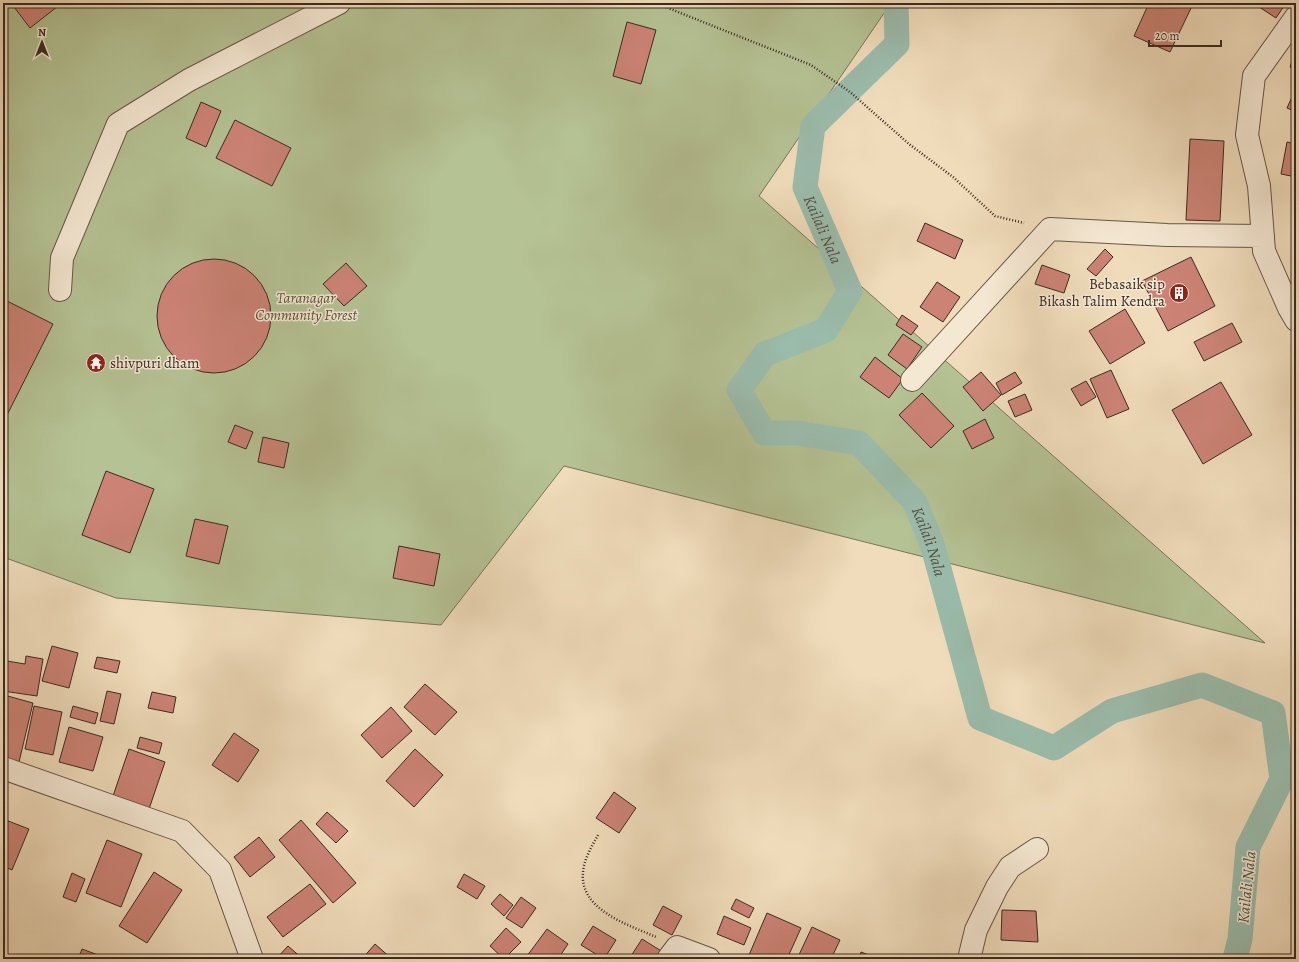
<svg xmlns="http://www.w3.org/2000/svg" width="1299" height="962" viewBox="0 0 1299 962" font-family="Alegreya,serif">
<rect width="100%" height="100%" fill="#f0dcbb"/>
<filter id="stains"><feTurbulence type="fractalNoise" baseFrequency=".005" numOctaves="4"/><feColorMatrix values="0 0 0 0 .2 0 0 0 0 .09 0 0 0 0 .02 0 0 0 .5 -.17"/></filter>
<radialGradient id="worn" r=".72"><stop offset=".6" stop-color="#630" stop-opacity="0"/><stop offset="1" stop-color="#630" stop-opacity=".3"/></radialGradient>
<path fill="#b5c294" stroke="#78765a" d="M3,3H891L759,196L1265,643L564,466L441,625L116,598L3,557Z"/>
<g fill="none" stroke-linecap="round" stroke-linejoin="round">
<path stroke="#9bbcac" stroke-width="25" id="s1" d="M896,3L897,44L813,126L805,187L850,291L826,330L765,354L739,390L764,433H798L859,443L915,502L933,547L980,718L1054,748L1112,711L1202,685L1273,713L1282,779L1248,847L1240,939L1235,959"/>
</g>
<path fill="#cc8376" stroke="#3a2b20" d="M11,3H62L30,28Z
M1149,3L1193,4L1170,52L1134,36Z
M1253,3H1286L1276,18Z
M627,22L656,30L641,84L613,76Z
M1296,50V69L1290,67Z
M1296,88V112L1287,108Z
M201,102L221,111L206,147L186,138Z
M235,120L291,148L272,186L216,158Z
M1190,139L1224,141L1220,221L1186,220Z
M1287,142L1296,144V177L1281,174Z
M1296,194V219H1292Z
M925,223L963,240L955,259L917,241Z
M1105,249L1113,257L1096,276L1087,269Z
M1191,257L1215,306L1168,331L1142,281Z
M157 316a57 57 0 1 1 114 0a57 57 0 1 1-114 0Z
M346,263L367,286L344,306L323,284Z
M1042,265L1070,275L1064,293L1035,284Z
M937,282L960,297L943,322L920,307Z
M3,299L53,324L5,419L3,418Z
M1125,309L1145,343L1110,364L1089,331Z
M902,315L918,326L911,335L896,325Z
M1232,323L1242,342L1204,361L1194,342Z
M903,334L922,347L907,369L888,355Z
M875,357L903,379L889,398L860,377Z
M1111,370L1129,409L1107,418L1090,379Z
M981,372L1001,395L983,411L963,387Z
M1015,372L1022,383L1002,395L996,383Z
M1086,381L1096,397L1081,406L1071,389Z
M1221,382L1252,435L1203,464L1172,410Z
M922,393L954,426L931,448L899,415Z
M1025,394L1032,410L1015,417L1008,401Z
M985,419L994,438L972,449L963,431Z
M235,425L253,432L246,449L228,442Z
M263,437L289,443L284,468L258,462Z
M106,471L154,489L130,553L82,535Z
M195,519L228,526L219,564L186,556Z
M399,546L440,554L434,586L393,578Z
M52,646L78,653L69,688L42,681Z
M26,656L43,659L37,696L3,691L7,661L25,664Z
M97,657L120,661L117,673L94,668Z
M425,684L457,712L435,735L404,707Z
M107,691L121,694L114,724L100,721Z
M152,692L176,697L173,713L148,708Z
M4,695L33,703L19,762L3,758V700Z
M34,706L62,712L53,755L25,749Z
M73,706L98,713L95,724L70,717Z
M391,707L412,731L382,758L361,735Z
M69,727L103,737L93,771L59,762Z
M234,733L259,750L238,782L212,765Z
M140,737L162,743L159,754L137,748Z
M129,749L165,762L149,809L113,796Z
M415,749L443,775L414,807L386,781Z
M614,792L636,808L619,833L596,818Z
M327,812L348,831L336,843L316,824Z
M3,819L29,829L12,870L3,866Z
M301,820L356,883L333,903L279,840Z
M259,837L275,857L250,877L234,857Z
M107,840L142,854L121,907L86,893Z
M154,872L182,890L147,943L119,926Z
M72,873L85,879L76,902L63,897Z
M464,874L485,886L477,899L457,887Z
M310,884L326,904L283,937L267,917Z
M500,894L513,905L504,916L491,904Z
M521,897L536,908L522,928L506,918Z
M736,899L754,908L749,918L731,909Z
M663,906L682,916L672,935L653,925Z
M1002,910L1036,911L1038,942L1001,940Z
M767,913L801,928L787,959H758L749,955Z
M724,916L751,928L744,945L717,934Z
M593,926L616,940L604,959L581,945Z
M812,927L840,940L831,959H797Z
M506,928L521,942L504,959L490,946Z
M547,929L568,944L558,959H530L527,956Z
M642,939L663,952L659,959H629Z
M375,944L392,959H362Z
M288,946L303,959H276Z
M82,949L109,959H78Z
M861,952L880,959H859Z
M999,957L1041,958V959H999Z"/>
<g fill="none" stroke-linecap="round" stroke-linejoin="round">
<defs>
<path id="minor" d="M1296,17L1254,76L1247,135L1259,186L1264,251L1289,308L1296,320
M60,290L62,258L118,124L189,80L339,3
M912,380L1050,229L1167,235L1263,236
M3,768L182,831L220,870L252,959
M668,959L677,947L709,959
M969,959L976,930L997,887L1010,867L1037,849"/>
</defs>
<use href="#minor" stroke="#685747" stroke-width="24"/>
<path stroke="#3a2b20" stroke-width="2.5" stroke-dasharray="1 2" stroke-linecap="butt" d="M663,3L668,8L811,65L850,92L909,144L953,177L995,216L1024,223
M598,835C592,846 584,859 583,872C579,910 629,925 656,937"/>
<use href="#minor" stroke="#f5e8d3" stroke-width="22"/>
</g>
<defs>
<symbol id="building-disc" viewBox="-11 -11 22 22"><circle r="9.5" fill="#8f2418" stroke="#f5e8d3"/><path d="M-4-6H4V6H1V3H-1V6H-4ZM-2.5-4.3h1.7v1.8h-1.7ZM.8-4.3h1.7v1.8H.8ZM-2.5-1h1.7V.8h-1.7ZM.8-1h1.7V.8H.8Z" fill="#fff"/></symbol>
<symbol id="temple-disc" viewBox="-11 -11 22 22"><circle r="9.5" fill="#8f2418" stroke="#f5e8d3"/><path d="M0-6L5-2H3V0L6.5 2.5H4V6H1.5V3h-3V6H-4V2.5H-6.5L-3 0V-2H-5Z" fill="#fff"/></symbol>
</defs>
<g fill-rule="evenodd">
<use href="#building-disc" x="1168" y="282" width="22" height="22"/>
<use href="#temple-disc" x="85" y="352" width="22" height="22"/>
</g>
<g text-anchor="middle" stroke-width="3" stroke-linejoin="round" paint-order="stroke">
<g font-size="15" fill="#3a2b20" stroke="#f5e8d3" text-anchor="end">
<text x="1165" y="289">Bebasaik sip<tspan x="1165" dy="17">Bikash Talim Kendra</tspan></text>
<text x="110" y="368" text-anchor="start">shivpuri dham</text>
</g>
<g font-size="15" font-style="italic" fill="#59513d" stroke="#f5e8d3">
<text x="306" y="303">Taranagar<tspan x="306" dy="17">Community Forest</tspan></text>
</g>
<g font-size="16" font-style="italic" fill="#524f43" stroke="#f5e8d3">
<text dy="6" stroke="none"><textPath href="#s1" startOffset="266">Kailali Nala</textPath></text>
<text dy="6" stroke="none"><textPath href="#s1" startOffset="758">Kailali Nala</textPath></text>
<text transform="translate(1246 887) rotate(-84)" y="6">Kailali Nala</text>
</g>
</g>
<rect width="1299" height="962" fill="none" stroke="#f0dcbb" stroke-width="16"/>
<rect x="4" y="4" width="1291" height="954" fill="none" stroke="#3a2b20" stroke-width="2"/>
<rect x="8" y="8" width="1283" height="946" fill="none" stroke="#3a2b20"/>
<g transform="translate(42 42)" stroke="#f5e8d3" stroke-width="3" paint-order="stroke">
<path d="M0-3L7 15L0 10L-7 15Z" fill="#3a2b20"/>
<text y="-6" font-size="11" font-weight="bold" text-anchor="middle" fill="#3a2b20">N</text>
</g>
<path d="M1149 40v6h72v-6" fill="none" stroke="#3a2b20" stroke-width="2"/>
<text x="1155" y="40" font-size="12" fill="#3a2b20" stroke="#f5e8d3" stroke-width="3" paint-order="stroke">20 m</text>
<rect width="100%" height="100%" filter="url(#stains)"/>
<rect width="100%" height="100%" fill="url(#worn)"/>
</svg>
